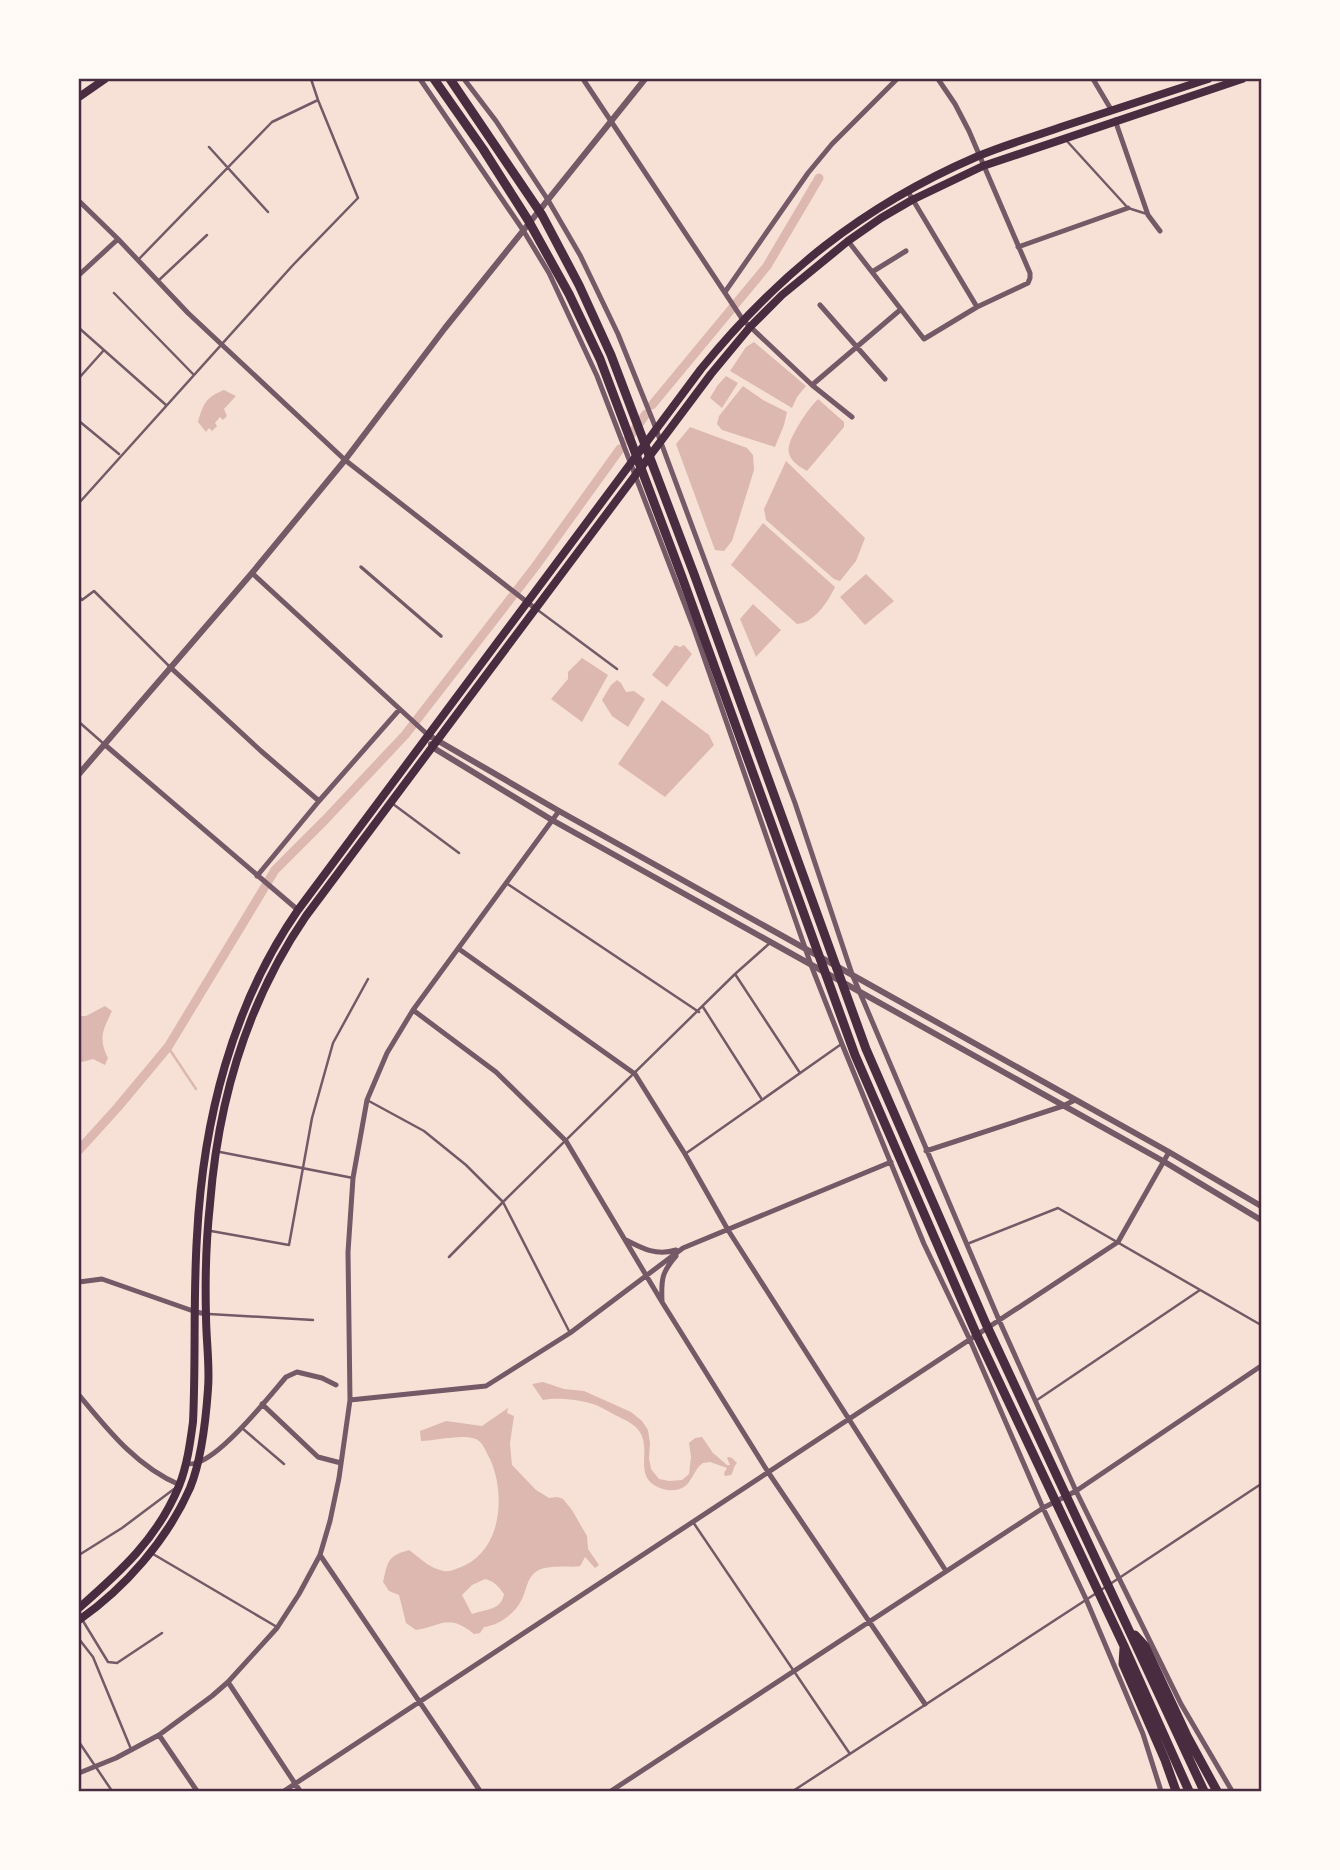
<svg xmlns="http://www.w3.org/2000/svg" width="1340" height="1870" viewBox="0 0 1340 1870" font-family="'Fira Sans Condensed',sans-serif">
<rect width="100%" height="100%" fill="#f7e1d7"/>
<path fill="#dcb8b0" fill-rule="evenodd" d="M754,342L806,386L797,397L792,408L730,371L746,347Z
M726,376L738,383L722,408L710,398L717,386Z
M743,386L763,400L787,412L784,425L775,447L722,430L717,424L719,416Z
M224,390L236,396L224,409L227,416L223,420L220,417L215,423L217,426L212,431L209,428L206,432L198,422C203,404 206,397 224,390Z
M818,399L844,422V427L807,471C782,457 786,447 798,426C804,416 810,407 818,399Z
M690,427L747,448L753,455L754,470L732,541L724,551L715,550L676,444Z
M786,461L865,538L856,561L840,581L834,579L766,520L764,509Z
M763,523L835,587C828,602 814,623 797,624L731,565Z
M866,574L894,601L865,625L840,597Z
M753,604L781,630L756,657L740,619Z
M675,645L680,647L684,645L692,654L667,687L652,675Z
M582,658L608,675L582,722L551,699L568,679V672Z
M617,680L621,683L626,692L634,691L645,699L628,727L612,716L602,700L611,685Z
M662,700L709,735L714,745L665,797L618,764Z
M105,1006L112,1011C103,1030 98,1038 108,1058L105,1065L93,1059L82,1062L79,1061V1016H86Z
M543,1382L564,1389L584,1391L631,1412L642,1421L648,1430L650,1443L649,1458L651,1469L659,1479L669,1481L682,1480L689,1474L691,1457L689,1443L695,1438L702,1437L713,1453L727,1465H730L727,1458L729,1457L732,1458L737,1463C733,1467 734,1471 731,1475L725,1476L724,1473L727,1468L710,1462L703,1463C694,1469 692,1482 684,1487C677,1491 670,1491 663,1489C632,1479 651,1454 641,1434C636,1424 625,1420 615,1415C609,1412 603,1408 596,1405C582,1400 558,1397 543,1400L532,1384Z
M508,1408L507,1413L514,1416L510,1443L512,1465L536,1490L549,1498L557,1497L563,1499L572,1510L587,1536L588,1549L599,1565L595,1568L585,1557C583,1560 582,1564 580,1566C578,1568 548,1564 537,1571C527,1577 527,1589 522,1599C516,1613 499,1625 484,1627L480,1633L474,1634C447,1613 443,1626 416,1630L406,1623L399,1595L389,1591L383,1582C388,1562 387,1556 409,1550C419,1557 428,1567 440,1570C448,1573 453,1570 461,1567C502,1551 506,1494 490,1459C487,1454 484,1445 479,1441C469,1432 434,1441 421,1441L420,1431L446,1421L482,1426ZM485,1579C494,1581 498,1586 504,1594C501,1611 485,1609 472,1614L462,1595L472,1585Z"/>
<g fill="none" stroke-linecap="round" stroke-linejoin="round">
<path stroke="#dcb8b0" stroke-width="2.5" d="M168,1047L196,1089"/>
<path stroke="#dcb8b0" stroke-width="9" d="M652,405L767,266L819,178
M627,440L646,414
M79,1150L118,1107L168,1047L275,870L325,820L405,735L535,567L620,449"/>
<path stroke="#755966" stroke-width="2.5" d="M1066,140L1128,208L1147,214
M209,147L268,212
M139,259L272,122L318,100
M158,281L207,235
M114,293L193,374
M79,328L166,405
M79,378L104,350
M79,421L119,454
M79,503L293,265L358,198L318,100L311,79
M79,596L82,600L94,591L170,667
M539,611L617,669
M79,722L104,744
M393,804L459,853
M506,883L699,1012
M735,974L800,1073
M703,1007L761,1098
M367,1100L424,1131L466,1165L503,1202L570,1333
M220,1152L353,1178
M685,1154L840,1045
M211,1231L289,1245L312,1118L333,1043L368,979
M967,1244L1058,1208L1261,1325
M449,1257L503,1202L735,974L771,942
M209,1314L313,1320
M1037,1400L1200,1290
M242,1428L284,1464
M693,1522L850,1754
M153,1554L277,1627
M79,1555L122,1528L174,1489
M1101,1590L1261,1484
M83,1621L108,1662L117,1663L162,1633
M79,1639L93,1657L131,1749
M79,1742L112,1791
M793,1791L1095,1594"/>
<path stroke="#755966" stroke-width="3.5" d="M361,567L441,636"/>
<path stroke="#755966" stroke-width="5" d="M420,79L523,230L549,273L597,376L693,626L811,965L842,1044L924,1244L970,1340L1043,1508L1086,1599L1143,1734L1161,1791
M464,79L496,121L548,200L580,255L618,334L653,421L795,803L852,974L999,1320L1076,1491L1181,1704L1232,1791
M583,79L743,320L812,385L852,417
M1093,79L1112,111
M1115,120L1148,215L1160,231
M907,190L977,307
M79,201L118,239L188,313L345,460L536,609
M848,241L924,339L977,307L1028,283L1030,278V273L969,131L955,104L938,79
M1018,247L1128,208
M872,272L906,251
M79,275L118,239
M725,292L808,173L832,144L897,79
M820,305L885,379
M812,385L900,310
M252,573L428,735
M170,667L261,751L319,801
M104,744L298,910
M257,876L319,801L399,710
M459,949L635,1074L685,1154L728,1230L946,1571
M413,1010L496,1072L566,1141L662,1302L768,1472L925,1704
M926,1151L1063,1106L1075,1100
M626,1240C643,1249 657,1256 676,1250
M79,1282L102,1279L196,1312L206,1314
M662,1301C661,1279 662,1272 676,1256
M79,1395C108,1430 137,1467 180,1485
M350,1400L486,1386L570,1333L683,1248L891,1162
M262,1404L318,1457L341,1463
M185,1464C189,1464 193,1464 196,1463C222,1456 268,1398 286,1377L297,1372L322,1378L336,1385
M320,1555L480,1791
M228,1682L300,1791
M159,1735L197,1791
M79,1773L116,1758L159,1735L212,1696L228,1682L277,1628L299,1594L320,1555L330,1521L339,1478L350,1400L348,1252L353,1178L367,1100L387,1053L413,1010L559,811
M284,1791L1118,1242L1169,1152
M611,1791L1043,1508L1076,1491L1261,1366"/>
<path stroke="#755966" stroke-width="6" d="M428,735L559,811L1169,1152L1261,1206
M431,744L432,747L552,820L1163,1161L1261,1220
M79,774L252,573L345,460L445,328L645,79"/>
<path stroke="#4a2c40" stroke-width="8" d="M79,97L105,79
M79,1608C121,1571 157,1539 179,1486C187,1466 190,1444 193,1422C196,1360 193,1298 197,1236C203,1121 232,1005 298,910L701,369C778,274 863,206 976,157C1004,145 1033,137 1061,127C1110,111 1159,95 1208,79
M79,1620C125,1588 167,1540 190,1488C201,1461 206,1418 208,1389C210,1365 206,1340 206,1315C205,1278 206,1241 210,1204C218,1102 247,1002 306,916L711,374L750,327L782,295L848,241L881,218L912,200L983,166L1242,79"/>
<path stroke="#4a2c40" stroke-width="9" d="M434,79L483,149L528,220L569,294L600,359L682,577L855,1055L975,1331L1124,1646L1189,1791
M450,79L542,215L579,285L611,355L694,574L866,1049L986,1324L1204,1791
M1135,1635L1145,1646L1187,1736L1217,1791
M1124,1648L1123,1664L1165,1760L1176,1791"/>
</g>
<rect width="1340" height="1870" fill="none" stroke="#fffaf5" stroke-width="161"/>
<rect x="80" y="80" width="1180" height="1710" fill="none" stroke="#4a2c40" stroke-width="2.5"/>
</svg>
